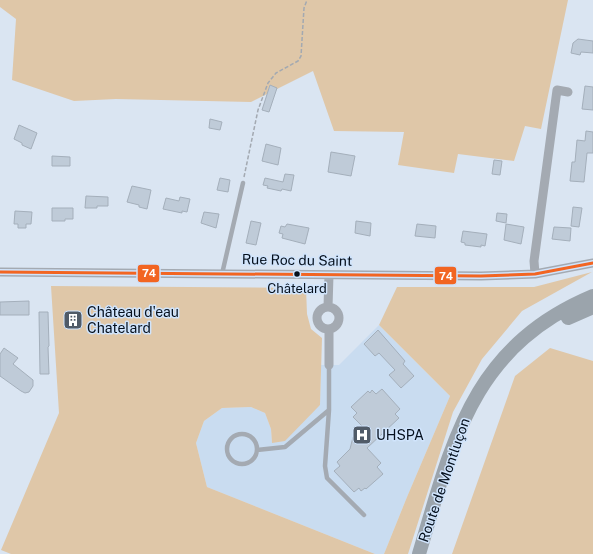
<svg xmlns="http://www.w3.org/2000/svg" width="593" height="554" viewBox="0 0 593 554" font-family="'Public Sans',sans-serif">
<rect width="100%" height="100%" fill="#dae5f2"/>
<path fill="#c9dcf0" d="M379,325L450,396L407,497L384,554H375L207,487L196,443L204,421L222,408L251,407L265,413L271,429L272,443L320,405L321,365H339Z"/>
<path fill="#dfc7a8" d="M0,0H568L541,129L525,126L514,161L458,154L454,173L398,165L404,132L334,131L313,71L251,102L116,99L74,101L12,80L16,19L0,7Z
M592,272L522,311L482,359L453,412L408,554H384L407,497L450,396L379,325L397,287H534Z
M51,286L306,288L307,314L311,329L322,338L320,405L285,441L272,443L271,429L265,413L251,407L222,408L204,421L196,443L207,487L375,554H11L1,550L59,413Z
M550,348L593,361V554H452L515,376Z"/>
<path fill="#bfcbd8" stroke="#a4afbb" d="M578,39L593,41V53L581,52L580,55L571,53L573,43Z
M270,85L277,88L269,112L262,110Z
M585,86L593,87V110L582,109Z
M210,119L222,122L220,130L209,128Z
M19,125L37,133L31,149L22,145V143L14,139Z
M586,131L593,132V153H587L584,182L570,181L572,162H575L577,140L585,141Z
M266,144L281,148L278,165L262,161Z
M331,152L355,156L351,176L328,172Z
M52,156L70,157V166H52Z
M494,160L502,161L500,175L492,174Z
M285,174L294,175L291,191L282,189L281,191L267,188L268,186L263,185L265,178L283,182Z
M220,178L230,180L228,192L217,190Z
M132,186L151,190L147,209L139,207V205L127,202Z
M86,196L108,197V206H97V208H85Z
M180,197L190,199L187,212L182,211V213L163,209L166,198L179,201Z
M573,207L582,208L579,227L571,226Z
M52,208H73V219H65V221H52Z
M15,211L32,212L31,224H26V228H18V224H14Z
M204,212L219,214L216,228L201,223Z
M497,213L507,214L506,223L496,221Z
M251,221L261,223L256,245L246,243Z
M356,221L371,223L370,236L355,233Z
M287,224L309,228L305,244L282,238L283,234L279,233L281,226L285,227Z
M417,224L436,226L435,238L415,236Z
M506,224L524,227L521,244L504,240Z
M554,227L571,228L570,241L552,239Z
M463,231L487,234L485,246L481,245V247L465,245V243L461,242Z
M29,301V315H0V302Z
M39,312H48L49,346L48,347L49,374H40Z
M378,330L405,361L403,364L414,376L401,388L389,375L395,370L379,353L375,356L364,344Z
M4,348L18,358L13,364L33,380V386L29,392L25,393L21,391L0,376V354Z
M382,389L400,409L395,414L399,418L367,448L381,463L377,467L383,474L366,489L365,488L361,491L359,488L354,492L334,471L340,466L337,462L350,449L353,437L371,435L353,417L357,413L351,407L368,391L370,393L372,390L376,394Z"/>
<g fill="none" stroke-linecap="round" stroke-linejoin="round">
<path stroke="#a3a9b1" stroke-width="1.5" stroke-dasharray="4 2" stroke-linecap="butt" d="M244,177L258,110L268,83L276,73L298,61L301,56L304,8L307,0"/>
<path stroke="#a4aab2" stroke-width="4.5" d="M222,274L243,183
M329,410L325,466L327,478L364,515
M227 449a15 15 0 1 1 30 0a15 15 0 1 1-30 0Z
M257,450L285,447L329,410V365"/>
<path stroke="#a4aab2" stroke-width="9" d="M0,272L481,276L535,274L593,263
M535,274L534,261L557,90L568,92
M317 318a11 11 0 1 1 22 0a11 11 0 1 1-22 0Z
M328,307L329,275
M329,330V365"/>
<path stroke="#9ba4ac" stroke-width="14" d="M568,318L593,307
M419,554C453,440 472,347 593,296"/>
<defs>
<path id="bus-1" d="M0,272L481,276L535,274L593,263"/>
</defs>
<use href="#bus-1" stroke="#d0e4fc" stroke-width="6"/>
<use href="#bus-1" stroke="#f26522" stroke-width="3"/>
</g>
<defs>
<symbol id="building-square" viewBox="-11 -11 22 22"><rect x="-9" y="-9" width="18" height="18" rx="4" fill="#505b68" stroke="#d0e4fc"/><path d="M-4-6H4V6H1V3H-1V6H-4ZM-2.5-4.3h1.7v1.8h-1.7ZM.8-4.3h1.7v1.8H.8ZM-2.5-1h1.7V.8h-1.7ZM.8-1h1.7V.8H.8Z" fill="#fff"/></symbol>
<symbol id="hospital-square" viewBox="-11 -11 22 22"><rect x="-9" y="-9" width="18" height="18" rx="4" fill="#505b68" stroke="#d0e4fc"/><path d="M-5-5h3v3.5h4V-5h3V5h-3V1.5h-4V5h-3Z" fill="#fff"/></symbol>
</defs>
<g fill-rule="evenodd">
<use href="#building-square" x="62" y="309" width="22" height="22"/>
<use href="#hospital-square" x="351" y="424" width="22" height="22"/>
</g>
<circle fill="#05101d" stroke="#d0e4fc" stroke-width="1.5" cx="297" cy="274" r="3.5"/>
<g text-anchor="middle" stroke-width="3" stroke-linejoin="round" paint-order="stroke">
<g font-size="13" fill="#05101d" stroke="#d0e4fc">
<text x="297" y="293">Châtelard</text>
</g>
<g font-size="14" fill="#05101d" stroke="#d0e4fc">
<text transform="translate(297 260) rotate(1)" y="5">Rue Roc du Saint</text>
<text transform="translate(444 480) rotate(-71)" y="5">Route de Montluçon</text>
</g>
<g font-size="14" fill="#05101d" stroke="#d0e4fc" text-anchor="start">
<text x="87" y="317">Château d'eau<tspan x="87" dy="16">Chatelard</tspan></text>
<text x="376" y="440">UHSPA</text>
</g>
</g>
<g stroke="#d0e4fc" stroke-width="1.5">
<rect x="137" y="264" width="23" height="19" rx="4" fill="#f26522"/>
<rect x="434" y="266" width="23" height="19" rx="4" fill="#f26522"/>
</g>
<g font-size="11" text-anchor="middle" font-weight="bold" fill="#fff">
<text x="149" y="277">74</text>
<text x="446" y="280">74</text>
</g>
</svg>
